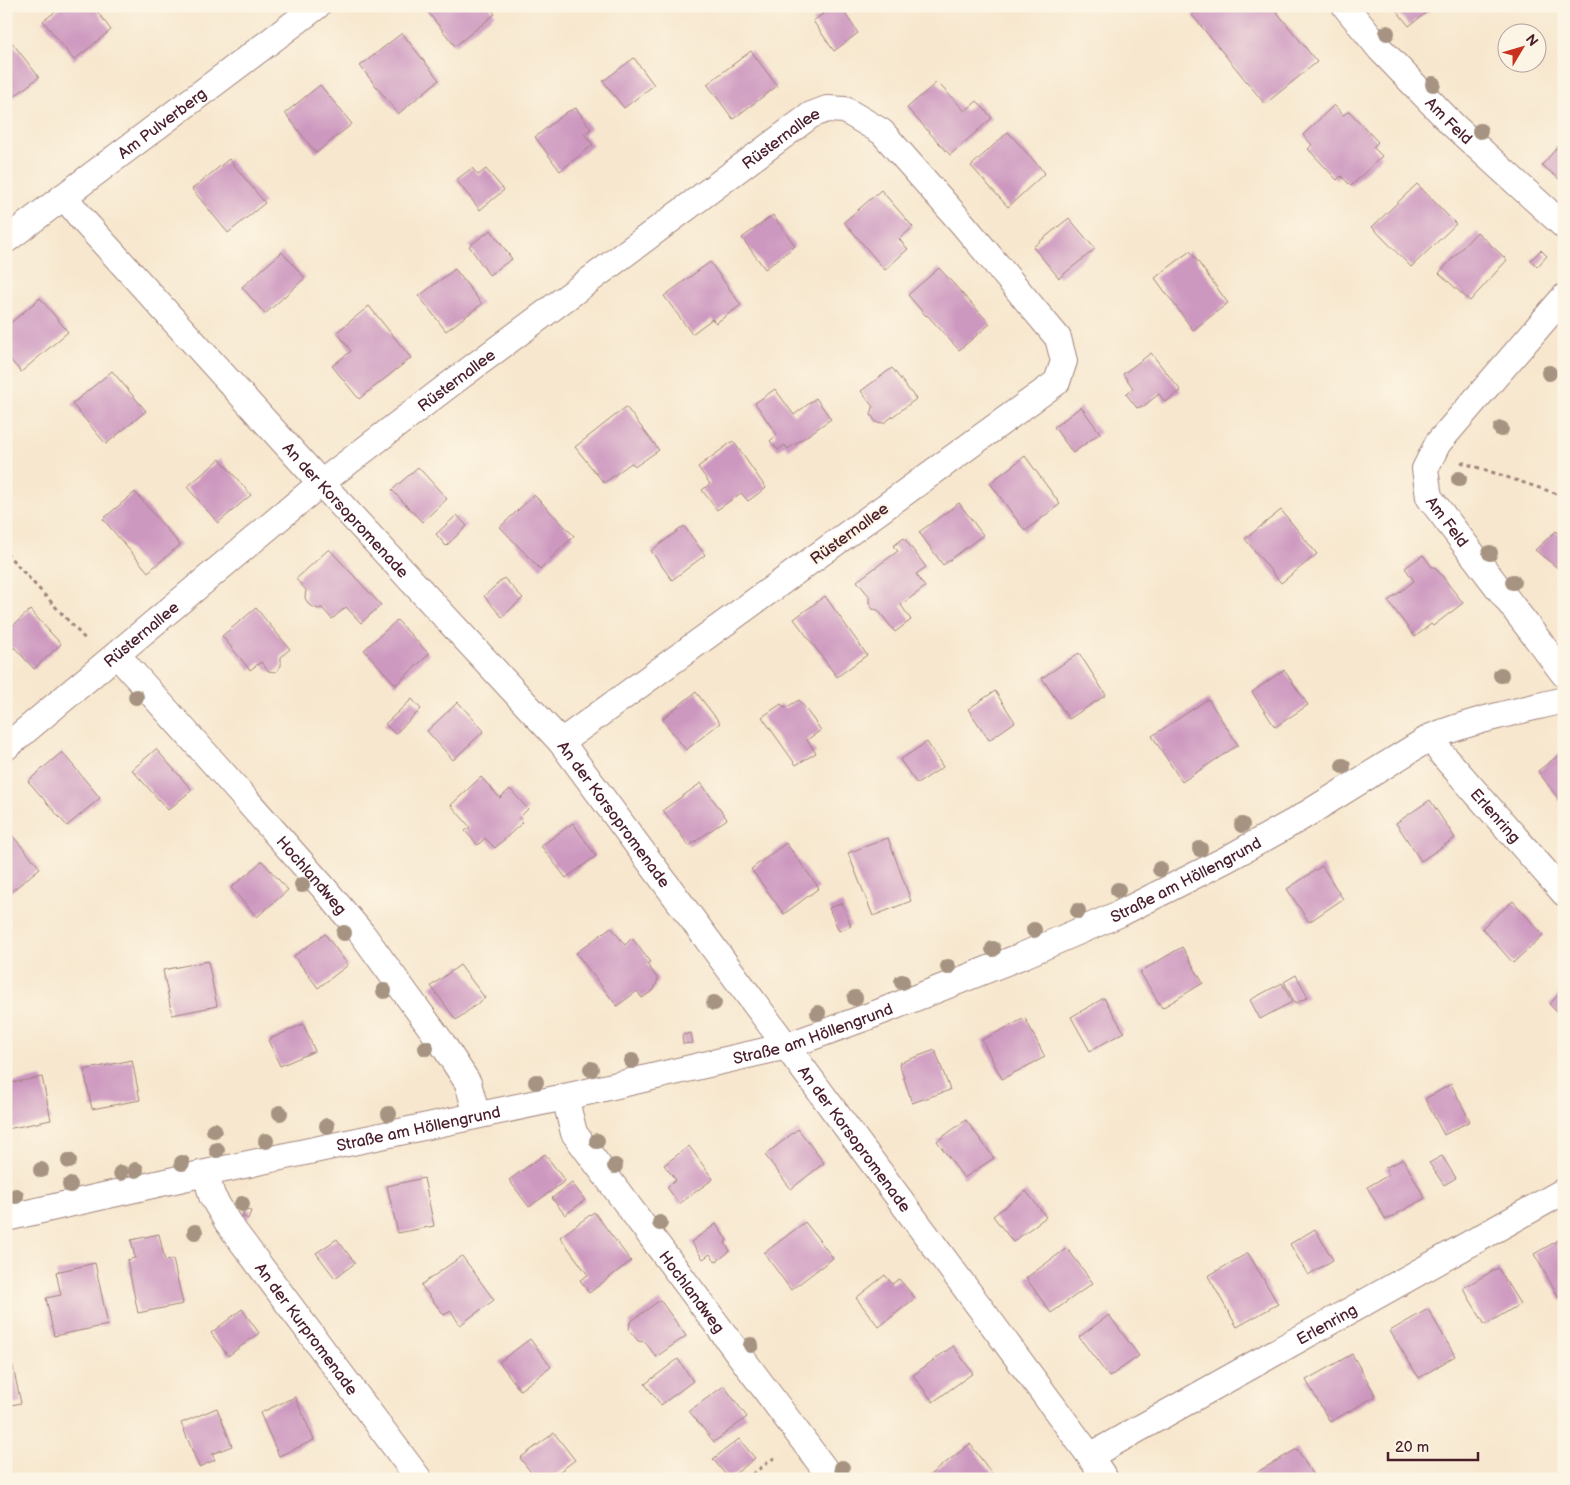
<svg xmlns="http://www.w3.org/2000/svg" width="1570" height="1485" viewBox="0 0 1570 1485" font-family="'Balsamiq Sans',sans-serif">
<rect width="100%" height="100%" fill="#fcf5e5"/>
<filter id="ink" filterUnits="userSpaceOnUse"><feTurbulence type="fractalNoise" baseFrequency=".02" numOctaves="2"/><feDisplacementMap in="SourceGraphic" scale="10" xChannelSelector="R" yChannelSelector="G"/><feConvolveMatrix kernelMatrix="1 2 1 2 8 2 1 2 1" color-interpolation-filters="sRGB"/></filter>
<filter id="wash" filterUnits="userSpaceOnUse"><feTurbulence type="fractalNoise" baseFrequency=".0096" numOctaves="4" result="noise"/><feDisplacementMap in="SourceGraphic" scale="20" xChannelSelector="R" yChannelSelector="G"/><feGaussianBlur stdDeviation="1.12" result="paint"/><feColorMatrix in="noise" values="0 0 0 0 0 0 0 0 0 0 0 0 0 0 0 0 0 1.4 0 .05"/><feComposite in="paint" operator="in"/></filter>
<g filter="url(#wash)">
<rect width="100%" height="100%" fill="#f7e7ce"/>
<g id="blocks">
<path fill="#cd98c0" d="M63,6H93L111,30L74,60L43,21Z
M423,6H489L495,14L455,46Z
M834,6H840L858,33L834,51L813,21Z
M1202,6H1272L1317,62L1265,104L1192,15Z
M1393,6H1435L1409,26Z
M402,33L439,80L398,114L360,66Z
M10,40L39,77L6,103V43Z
M751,51L777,86L733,119L707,84Z
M634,58L654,85L624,108L603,81Z
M937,82L965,111L977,101L992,118L950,155L907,108Z
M320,85L352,124L316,153L285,113Z
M1334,105L1343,115L1349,111L1378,142L1373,147L1382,156L1351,186L1341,176L1337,180L1308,149L1312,145L1303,135Z
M576,108L591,129L584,134L593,145L560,171L535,137L567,112Z
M1008,132L1045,173L1008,207L971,166Z
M1561,143L1564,145V183L1542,165Z
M229,159L265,203L228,233L192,189Z
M472,168L478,175L486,169L504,190L480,210L456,180Z
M1417,184L1456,224L1411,267L1372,227Z
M881,190L913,227L899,239L908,249L885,270L844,222Z
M773,215L795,246L765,269L742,238Z
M1069,218L1095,249L1059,278L1033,247Z
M491,230L512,259L489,275L469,246Z
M1477,232L1507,260L1470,301L1439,273Z
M1541,250L1547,256L1537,267L1531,260Z
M1190,251L1228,303L1193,330L1155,278Z
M282,252L305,278L265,314L242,287Z
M710,262L741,305L716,323L712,319L692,334L664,296Z
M939,268L990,324L959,350L927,315L926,316L908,295Z
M455,269L482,304L446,331L419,296Z
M40,298L68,332L21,372L6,355V327Z
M369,306L411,358L359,399L332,366L351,351L337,332Z
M1151,353L1181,391L1165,402L1159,394L1145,405L1137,408L1126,394L1133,388L1123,374Z
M892,368L916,399L884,423L876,422L871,415L873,407L861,391Z
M112,371L146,411L106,444L72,404Z
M775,389L794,415L816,398L831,419L788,449L785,445L778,450L770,441L777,435L755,403Z
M626,407L659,450L636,466L631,463L604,483L575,447Z
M1081,407L1100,433L1073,453L1054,427Z
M733,441L766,488L748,501L741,493L717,510L702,490L710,484L698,467Z
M1025,456L1060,504L1025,531L990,483Z
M220,459L251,495L218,523L187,487Z
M418,467L447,499L422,522L392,490Z
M135,492L180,545L148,572L103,519Z
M534,495L574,536L540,569L500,527Z
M959,503L983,535L943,565L919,532Z
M1281,510L1317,554L1281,583L1245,539Z
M457,515L467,526L446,546L436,534Z
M684,526L705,555L672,580L651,551Z
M1556,531L1564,538V573L1535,550Z
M904,538L926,567L916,574L925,587L901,605L911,620L895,632L878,610L872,609L869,602V596L857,581L898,551L893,546Z
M329,549L381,605L361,623L346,607L332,619L322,608L318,609L309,605L305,598L306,590L296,579Z
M1423,555L1432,567H1435L1463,603L1433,626L1431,624L1415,637L1388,601L1414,581L1405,568Z
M504,578L523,598L502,617L484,596Z
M825,596L867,655L837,677L794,619Z
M256,608L290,649L281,657V666L275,672L268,671L261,662L250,670L222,636Z
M30,610L61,644L34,669L15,648H11L6,643V632Z
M397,620L429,654L396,685L364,650Z
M1079,653L1106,695L1069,719L1042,678Z
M1284,670L1308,705L1275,727L1252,692Z
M995,691L1015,722L989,740L968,709Z
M696,692L720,723L686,750L662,719Z
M412,699L421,709L395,734L385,724Z
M1208,699L1238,745L1182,782L1152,736Z
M799,700L821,730L807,740L816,753L796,765L762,717L781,704L785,708Z
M458,702L484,731L453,760L427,731Z
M927,742L943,767L917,784L900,760Z
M156,749L192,790L168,810L132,770Z
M1564,751V802L1562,804L1538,771Z
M62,752L100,798L67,826L28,781Z
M481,777L500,798L510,789L528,809L519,818L523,822L495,848L485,838L478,845L465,831L470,827L451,805Z
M701,783L727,819L689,846L663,810Z
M1430,800L1455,838L1421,861L1396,823Z
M573,823L596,856L566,878L541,846Z
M6,828L40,868L6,896Z
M888,838L911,901L873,916L848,853Z
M786,843L819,888L784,914L751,869Z
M262,861L288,890L257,917L231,888Z
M1322,866L1343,899L1309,922L1287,889Z
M1513,901L1543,935L1513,963L1482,928Z
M842,903L851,926L839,931L829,908Z
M611,927L625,945L632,938L650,962L647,964L658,979L654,990L642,998L637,991L617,1006L576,953Z
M325,934L348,965L318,988L294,956Z
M1182,947L1203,983L1162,1008L1140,972Z
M208,961L217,1006L172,1015L163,970Z
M460,965L485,998L456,1020L431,986Z
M1296,975L1308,997L1295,1004L1284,982Z
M1282,983L1292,1002L1260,1019L1250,1000Z
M1564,990V1019L1549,1004Z
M1104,998L1124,1032L1090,1051L1071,1017Z
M1025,1018L1045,1057L1002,1079L982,1040Z
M303,1024L315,1051L280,1066L268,1040Z
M691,1033L693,1043L683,1044L682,1035Z
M935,1050L950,1090L912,1103L899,1063Z
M132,1060L140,1100L92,1109L84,1070Z
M42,1077L51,1120L7,1129L6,1084Z
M1451,1084L1470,1121L1444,1135L1425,1099Z
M966,1120L994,1158L964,1178L937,1141Z
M798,1129L824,1163L791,1189L765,1155Z
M689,1146L713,1179L679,1204L667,1187L676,1180L664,1165Z
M545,1154L565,1181L529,1207L509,1180Z
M1442,1156L1456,1178L1444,1185L1429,1163Z
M1403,1159L1425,1198L1386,1220L1367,1187L1389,1175L1385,1168Z
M424,1178L434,1226L398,1233L387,1186Z
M572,1183L585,1200L565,1215L552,1198Z
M1026,1191L1046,1217L1013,1242L993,1216Z
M246,1208L251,1211L248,1219L242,1216Z
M594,1212L631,1261L589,1293L580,1280L588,1275L560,1237Z
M805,1222L833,1258L791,1290L764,1253Z
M716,1224L727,1240L725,1243L730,1251L716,1262L710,1254L703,1259L691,1242Z
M1315,1229L1333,1260L1308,1275L1290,1244Z
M159,1234L165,1261L173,1259L183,1304L138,1313L127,1260L135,1258L131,1240Z
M1564,1237V1299L1561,1301L1534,1254Z
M337,1239L355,1263L335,1278L316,1253Z
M1067,1248L1093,1283L1051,1313L1026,1278Z
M1248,1253L1278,1304L1237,1327L1208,1276Z
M462,1256L494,1300L460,1325L451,1311L444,1315L421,1285Z
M95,1263L108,1325L54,1336L46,1298L61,1295L56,1272Z
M1498,1268L1520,1304L1485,1325L1463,1288Z
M885,1275L892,1284L899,1279L915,1298L879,1327L856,1298Z
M660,1300L686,1336L656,1357L645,1342L638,1341L629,1330L630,1322Z
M242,1309L259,1333L228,1356L211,1333Z
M1428,1309L1455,1356L1419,1378L1390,1331Z
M1109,1315L1139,1356L1109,1377L1079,1337Z
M530,1339L551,1367L520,1390L499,1362Z
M953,1346L973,1373L933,1402L913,1375Z
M1352,1354L1376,1396L1330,1422L1306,1380Z
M678,1359L693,1381L661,1405L645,1384Z
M12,1363L21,1403L6,1406V1364Z
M724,1386L747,1417L714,1442L689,1411Z
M295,1397L314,1440L279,1456L260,1413Z
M217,1408L232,1446L212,1454L215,1460L199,1467L181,1423Z
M554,1433L575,1460L550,1479H536L520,1458Z
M739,1439L755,1458L729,1479L713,1459Z
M970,1444L996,1479H928L927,1477Z
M1297,1449L1315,1479H1257L1254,1474Z"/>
</g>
</g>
<g filter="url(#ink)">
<use href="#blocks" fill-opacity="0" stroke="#a0837c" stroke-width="1"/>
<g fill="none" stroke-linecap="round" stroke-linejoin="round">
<defs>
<g id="minor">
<path id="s1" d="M1345,6L1380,49L1453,125L1564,226"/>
<path id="s2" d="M64,196L82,219L321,483L561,742L1090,1456L1105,1479"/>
<path id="s3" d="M6,240L317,6"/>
<path id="s4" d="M1564,297L1438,443L1425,469L1429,497L1564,674"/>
<path id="s5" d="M117,655L220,770L323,887L363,935L442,1043L468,1083L477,1115"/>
<path id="s6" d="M1431,737L1442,754L1564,893"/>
<path id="s7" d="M6,747L321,483L445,388L811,115L827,109L845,110L882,132L962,223L1058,338L1064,361L1057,382L561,742"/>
<path id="s8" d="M565,1097L574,1133L832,1479"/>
<path id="s9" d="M206,1174L212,1196L228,1223L419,1479"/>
<path id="s10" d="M6,1218L201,1174L565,1097L787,1046L875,1014L1024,955L1119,914L1227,859L1297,820L1431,737C1473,720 1519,711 1564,700"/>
<path id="s11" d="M1090,1456L1564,1191"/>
</g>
</defs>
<use href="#minor" stroke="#a0837c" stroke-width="28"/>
<path stroke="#a0837c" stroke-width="3" stroke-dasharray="4 4" stroke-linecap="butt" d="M1461,462L1564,496
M6,553L87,641
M746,1479L778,1455"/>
<use href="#minor" stroke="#fff" stroke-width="26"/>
</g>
<g fill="#a69381">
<circle cx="1387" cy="33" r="8"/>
<circle cx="1433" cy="84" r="8"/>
<circle cx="1480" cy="131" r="8"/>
<circle cx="1549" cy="373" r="8"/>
<circle cx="1501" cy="429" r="8"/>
<circle cx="1459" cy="479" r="8"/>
<circle cx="1490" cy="553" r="8"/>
<circle cx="1513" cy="582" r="8"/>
<circle cx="1501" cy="675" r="8"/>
<circle cx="136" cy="697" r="8"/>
<circle cx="1343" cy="766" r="8"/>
<circle cx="1242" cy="825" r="8"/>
<circle cx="1200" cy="849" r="8"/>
<circle cx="1160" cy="869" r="8"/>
<circle cx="302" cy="885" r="8"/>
<circle cx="1118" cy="890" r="8"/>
<circle cx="1078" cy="911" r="8"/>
<circle cx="1034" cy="930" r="8"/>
<circle cx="344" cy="933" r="8"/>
<circle cx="993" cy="949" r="8"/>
<circle cx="948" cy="967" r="8"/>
<circle cx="902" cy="982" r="8"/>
<circle cx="384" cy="991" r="8"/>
<circle cx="855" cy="998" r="8"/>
<circle cx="714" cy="1003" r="8"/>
<circle cx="818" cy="1013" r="8"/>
<circle cx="426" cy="1048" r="8"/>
<circle cx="632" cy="1061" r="8"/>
<circle cx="591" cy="1069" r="8"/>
<circle cx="536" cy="1082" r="8"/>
<circle cx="280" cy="1113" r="8"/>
<circle cx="389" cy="1114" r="8"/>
<circle cx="327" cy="1126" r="8"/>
<circle cx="214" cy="1130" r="8"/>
<circle cx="266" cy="1141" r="8"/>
<circle cx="597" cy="1141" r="8"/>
<circle cx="217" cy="1150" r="8"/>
<circle cx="69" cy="1161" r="8"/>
<circle cx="182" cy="1163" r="8"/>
<circle cx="615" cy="1166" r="8"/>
<circle cx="41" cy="1170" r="8"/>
<circle cx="136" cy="1170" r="8"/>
<circle cx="121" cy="1173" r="8"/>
<circle cx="70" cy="1185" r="8"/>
<circle cx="16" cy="1196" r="8"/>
<circle cx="242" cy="1204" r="8"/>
<circle cx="660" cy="1223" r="8"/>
<circle cx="195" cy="1232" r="8"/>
<circle cx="751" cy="1345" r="8"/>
<circle cx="842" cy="1468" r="8"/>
</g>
</g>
<g text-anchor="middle" stroke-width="4" stroke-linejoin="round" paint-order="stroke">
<g font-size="16" fill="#4a1f2b" stroke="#fcf5e5">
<text dy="6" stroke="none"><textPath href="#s1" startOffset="155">Am Feld</textPath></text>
<text dy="6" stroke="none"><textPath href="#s3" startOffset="195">Am Pulverberg</textPath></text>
<text dy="6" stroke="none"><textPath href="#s7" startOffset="986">Rüsternallee</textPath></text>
<text dy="6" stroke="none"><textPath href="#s7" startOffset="581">Rüsternallee</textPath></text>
<text dy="6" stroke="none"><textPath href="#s2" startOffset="422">An der Korsopromenade</textPath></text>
<text dy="6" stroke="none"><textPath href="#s4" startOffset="281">Am Feld</textPath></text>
<text transform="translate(849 533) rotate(-36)" y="6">Rüsternallee</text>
<text dy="6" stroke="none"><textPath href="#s7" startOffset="176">Rüsternallee</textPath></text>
<text dy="6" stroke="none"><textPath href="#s2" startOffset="828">An der Korsopromenade</textPath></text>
<text dy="6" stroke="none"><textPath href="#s6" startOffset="102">Erlenring</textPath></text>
<text dy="6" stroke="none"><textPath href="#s5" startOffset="294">Hochlandweg</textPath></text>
<text dy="6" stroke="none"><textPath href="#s10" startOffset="1232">Straße am Höllengrund</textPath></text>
<text dy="6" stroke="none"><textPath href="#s10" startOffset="828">Straße am Höllengrund</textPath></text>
<text dy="6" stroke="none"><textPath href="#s10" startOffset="422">Straße am Höllengrund</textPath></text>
<text dy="6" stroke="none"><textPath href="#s2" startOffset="1232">An der Korsopromenade</textPath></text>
<text dy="6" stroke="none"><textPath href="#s8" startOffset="235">Hochlandweg</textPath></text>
<text dy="6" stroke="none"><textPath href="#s11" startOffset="271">Erlenring</textPath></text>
<text dy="6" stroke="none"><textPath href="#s9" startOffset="186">An der Kurpromenade</textPath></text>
</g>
</g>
<rect width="1570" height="1485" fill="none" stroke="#fcf5e5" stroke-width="25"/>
<g transform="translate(1522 48) rotate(52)"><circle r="24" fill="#fcf5e5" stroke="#b59f9b"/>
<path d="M0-4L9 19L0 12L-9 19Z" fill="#c8321e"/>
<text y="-8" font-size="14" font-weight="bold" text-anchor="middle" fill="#4a1f2b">N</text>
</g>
<path d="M1388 1452v8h90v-8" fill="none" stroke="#4a1f2b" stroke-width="2.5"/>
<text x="1395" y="1452" font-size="15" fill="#4a1f2b" stroke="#fcf5e5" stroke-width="4" paint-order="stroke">20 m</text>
</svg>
